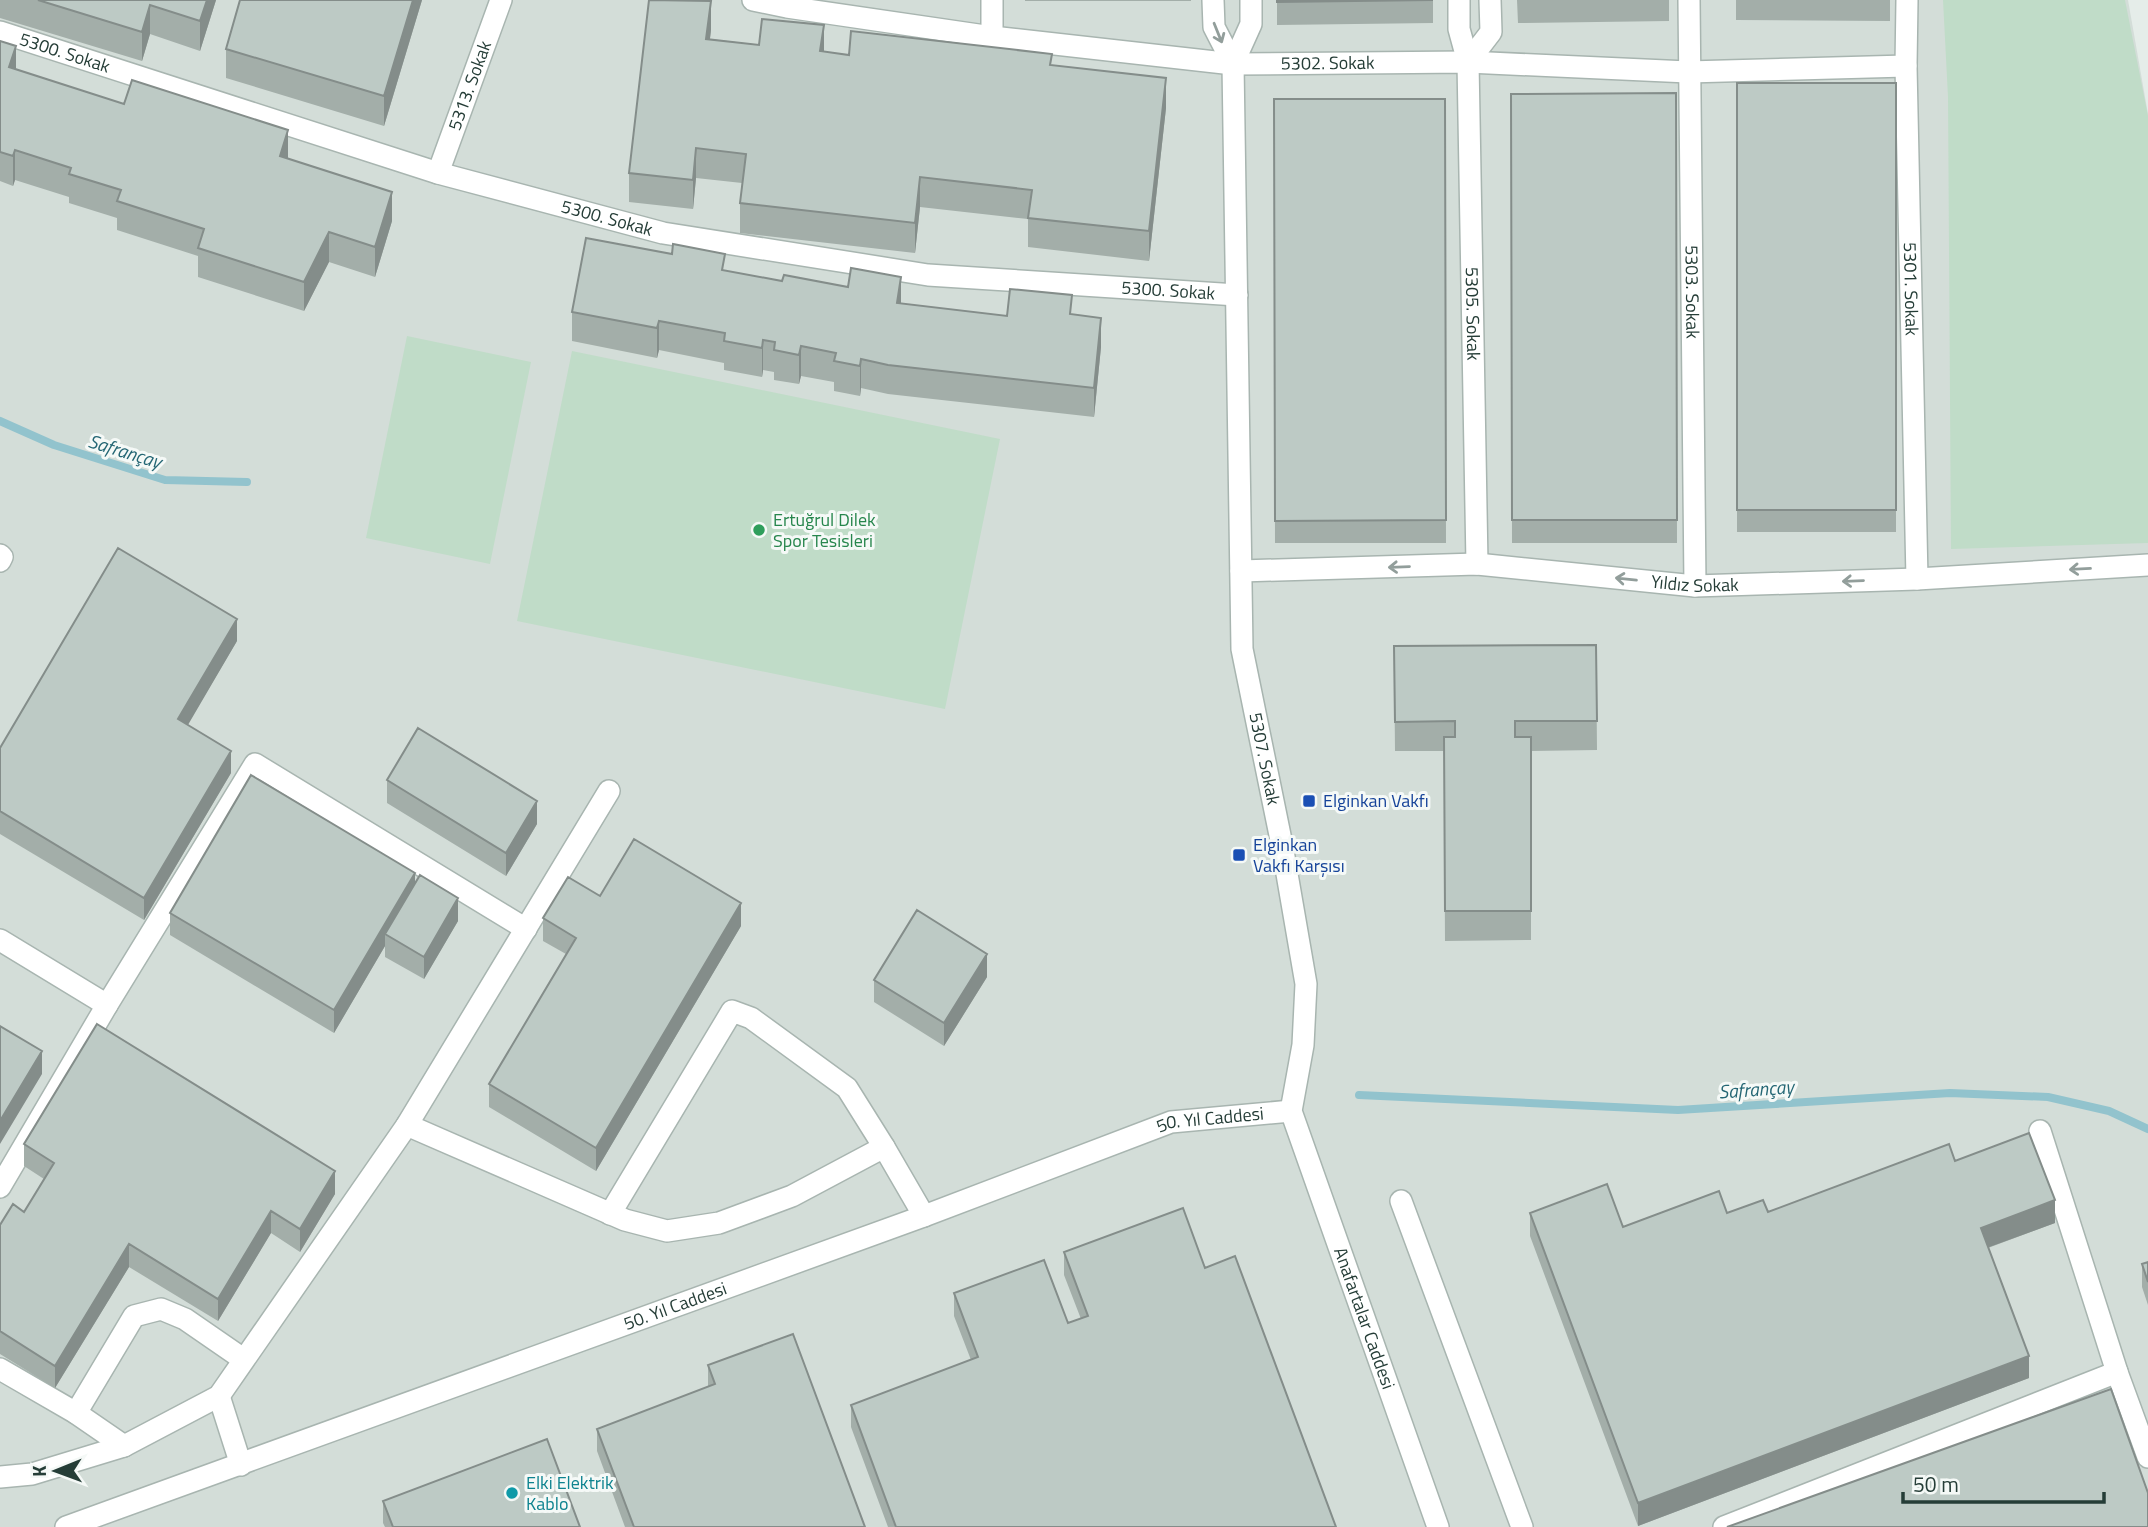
<svg xmlns="http://www.w3.org/2000/svg" width="2148" height="1527" viewBox="0 0 2148 1527" font-family="'Titillium Web',sans-serif">
<rect width="100%" height="100%" fill="#e5ede9"/>
<path fill="#d3ddd8" d="M0,0H2128L2148,114V1527H0Z"/>
<path fill="#c0dcc8" d="M1943,0H2125L2148,116V543L1951,549L1948,97Z
M407,336L531,362L490,564L366,538Z
M572,351L1000,439L945,709L517,621Z"/>
<g fill="none" stroke-linecap="round" stroke-linejoin="round">
<path stroke="#92c3cd" stroke-width="8" d="M0,421L54,445L165,480L247,482
M1359,1095L1678,1110L1950,1093L2048,1097L2109,1111L2148,1129"/>
<defs>
<g id="minor">
<path id="s1" d="M753,0L787,7L992,37L1233,64L1468,62L1688,72L1906,66"/>
<path d="M1213,0L1214,27L1233,64"/>
<path id="s2" d="M1251,0V24L1233,64L1242,649L1282,845L1306,984L1303,1045L1291,1111L1438,1527"/>
<path id="s3" d="M1459,0V29L1468,62L1477,564"/>
<path id="s4" d="M1689,0L1695,586"/>
<path id="s5" d="M1907,0L1906,66L1917,579"/>
<path id="s6" d="M0,32L438,173L663,233L928,275L1237,295"/>
<path d="M992,37V0"/>
<path d="M1468,62L1491,32L1490,0"/>
<path id="s7" d="M438,173L501,0"/>
<path d="M0,555L2,557L0,561"/>
<path id="s8" d="M1241,571L1477,564L1695,586L1917,579L2148,565"/>
<path d="M0,940L107,1005"/>
<path d="M407,1125L625,1220L667,1231L719,1223L792,1196L884,1147L924,1216"/>
<path d="M2040,1131L2117,1372"/>
<path d="M0,1187L107,1005L255,764L526,929"/>
<path d="M1401,1201L1522,1527"/>
<path d="M610,1214L732,1011L751,1018L847,1088L884,1147"/>
<path d="M0,1369L76,1413"/>
<path d="M219,1396L241,1465"/>
<path d="M124,1446L76,1413L134,1316L161,1309L185,1319L243,1359"/>
<path d="M0,1477L32,1474L124,1446L219,1396L407,1125L609,791"/>
<path id="s9" d="M66,1527L924,1216L1171,1122L1291,1111"/>
<path d="M1724,1527L2117,1372L2148,1457"/>
</g>
</defs>
<use href="#minor" stroke="#a8b5b0" stroke-width="24"/>
<use href="#minor" stroke="#fff" stroke-width="21"/>
</g>
<path fill="#a3aea9" d="M0,0H216L200,51L150,34L142,61L0,18Z
M240,0H422L384,126L226,78V49Z
M1025,0H1191V1H1025Z
M1277,0H1433V23L1277,25Z
M1517,0H1669V21L1518,23Z
M1736,0H1890V21L1736,20Z
M711,30L710,39L849,55L1052,65L1166,108L1149,261L1028,247V219L920,207L915,253L740,233V203L742,183L696,178L693,209L629,202V173Z
M0,41L16,70L288,159L392,221L375,277L329,262L304,311L198,277V256L117,230V218L69,203V197L15,180L13,186L0,181Z
M1737,83H1896V532H1737Z
M1676,93L1677,543H1512L1511,94Z
M1274,99H1445L1446,543H1275Z
M725,271L901,304L1007,316L1072,314L1101,347L1094,417L888,394L861,388L860,396L834,391V382L801,376L799,384L774,380V372L763,370L762,377L724,370V363L659,350L657,358L572,341V312Z
M237,641L187,725L231,773L144,920L0,834V748Z
M1596,645L1597,750L1531,751V940L1445,941L1444,751H1395L1394,646Z
M387,780L537,824L506,876L387,803Z
M415,884L458,921L424,979L385,957V946L334,1033L170,935V913Z
M600,896L741,926L596,1171L489,1107V1084L566,954L543,941V918Z
M987,977L944,1046L874,1002V980Z
M24,1144L335,1194L300,1252L271,1233L218,1321L129,1267L55,1388L0,1354V1225L24,1212L44,1179L24,1166Z
M1955,1161L2055,1223L1988,1248L2029,1378L1638,1526L1530,1236V1213L1623,1227L1727,1213L1768,1212Z
M1064,1252L1205,1268L1336,1527H888L851,1427V1405L971,1360L954,1316V1293L1068,1323L1081,1319L1064,1275Z
M2148,1262V1305L2142,1287V1264Z
M708,1365L865,1527H625L597,1451V1429L708,1387Z
M383,1501L580,1527H385L383,1523Z"/>
<path fill="#848d8a" d="M207,0H216L200,51V21Z
M413,0H422L384,126V96Z
M711,1V30L706,69V39Z
M150,5V34L142,61V32Z
M824,25V55L820,51Z
M16,46V75L9,67Z
M1166,78V108L1149,261V231Z
M288,130V160L280,156Z
M696,148V178L693,209V180Z
M15,150V180L13,186V156Z
M920,177V207L915,253V223Z
M392,192V221L375,277V247Z
M329,232V262L304,311V282Z
M901,277V307L897,303Z
M1101,318V347L1094,417V388Z
M659,321V350L657,358V328Z
M763,340V370L762,377V348Z
M801,346V376L799,384V355Z
M861,359V388L860,396V366Z
M237,619V641L178,742V719Z
M231,751V773L144,920V898Z
M537,801V824L506,876V853Z
M415,873V895L385,934V946L334,1033V1010Z
M458,898V921L424,979V957Z
M741,903V926L596,1171V1148Z
M987,954V977L944,1046V1023Z
M42,1051V1074L0,1144V1121Z
M335,1171V1194L300,1252V1229Z
M2055,1200V1223L1981,1250V1228Z
M271,1211V1233L218,1321V1299Z
M129,1244V1267L55,1388V1366Z
M2029,1356V1378L1638,1526V1503Z"/>
<path fill="#bdcac5" stroke="#848d8a" stroke-width="2" d="M38,0H207L200,21L150,5L142,32Z
M240,0H413L384,96L226,49Z
M649,0L711,1L706,39L759,45L762,19L824,25L820,51L849,55L851,31L1052,54L1050,65L1166,78L1149,231L1028,218L1032,190L920,177L915,223L740,203L746,154L696,148L693,180L629,173Z
M1277,0H1433L1277,2Z
M0,41L16,46L9,67L124,104L132,80L288,130L280,156L392,192L375,247L329,232L304,282L198,248L204,229L117,201L121,190L69,174L71,168L15,150L13,156L0,152Z
M1737,83H1896V510H1737Z
M1676,93L1677,520H1512L1511,94Z
M1274,99H1445L1446,520L1275,521Z
M586,238L672,254L673,244L725,254L722,270L782,281L784,275L848,287L851,268L901,277L897,303L1007,316L1010,289L1072,295L1070,314L1101,318L1094,388L888,365L861,359L860,366L834,361L836,353L801,346L799,355L774,350L775,342L763,340L762,348L724,341L725,333L659,321L657,328L572,312Z
M118,548L237,619L178,719L231,751L144,898L0,811V748Z
M1596,645L1597,721H1515V737H1531V911H1445L1444,737H1455V721L1395,722L1394,646Z
M418,728L537,801L506,853L387,780Z
M251,775L415,873L334,1010L170,913Z
M634,839L741,903L596,1148L489,1084L576,938L543,918L568,877L600,896Z
M420,875L458,898L424,957L385,934Z
M917,910L987,954L944,1023L874,980Z
M97,1024L335,1171L300,1229L271,1211L218,1299L129,1244L55,1366L0,1331V1225L13,1204L24,1212L54,1163L24,1144Z
M0,1026L42,1051L0,1121Z
M2029,1133L2055,1200L1981,1228L2029,1356L1638,1503L1530,1213L1607,1184L1623,1227L1719,1191L1727,1213L1763,1200L1768,1212L1949,1144L1955,1161Z
M1183,1208L1205,1268L1235,1256L1336,1527H896L851,1405L978,1357L954,1293L1044,1260L1068,1323L1088,1316L1064,1252Z
M2148,1262V1282L2142,1264Z
M793,1334L865,1527H634L597,1429L715,1384L708,1365Z
M2111,1389L2148,1493V1527H1727Z
M547,1439L580,1527H393L383,1501Z"/>
<defs><path id="oneway-shaft" d="M-6 0H5M1.5-3L5.5 0L1.5 3" fill="none" stroke-width="1.6" stroke-linecap="round" stroke-linejoin="round" transform="scale(1.75)"/></defs>
<g stroke="#929e9b">
<use href="#oneway-shaft" transform="translate(1218 33) rotate(68)"/>
<use href="#oneway-shaft" transform="translate(1399 567) rotate(178)"/>
<use href="#oneway-shaft" transform="translate(2080 569) rotate(177)"/>
<use href="#oneway-shaft" transform="translate(1626 579) rotate(-174)"/>
<use href="#oneway-shaft" transform="translate(1853 581) rotate(178)"/>
</g>
<circle fill="#2e9e5b" stroke="#f5f9f7" stroke-width="2.5" cx="759" cy="530" r="7"/>
<g fill="#1a4fb4" stroke="#f5f9f7" stroke-width="2.5">
<rect x="1302" y="794" width="14" height="14" rx="3.5"/>
<rect x="1232" y="848" width="14" height="14" rx="3.5"/>
</g>
<circle fill="#0f9aa8" stroke="#f5f9f7" stroke-width="2.5" cx="512" cy="1493" r="7"/>
<g text-anchor="middle" stroke-width="6" stroke-linejoin="round" paint-order="stroke">
<g font-size="18" fill="#253d37" stroke="#f5f9f7">
<text dy="6" stroke="none"><textPath href="#s6" startOffset="68">5300. Sokak</textPath></text>
<text dy="6" stroke="none"><textPath href="#s1" startOffset="579">5302. Sokak</textPath></text>
<text dy="6" stroke="none"><textPath href="#s7" startOffset="93">5313. Sokak</textPath></text>
<text dy="6" stroke="none"><textPath href="#s6" startOffset="635">5300. Sokak</textPath></text>
<text dy="6" stroke="none"><textPath href="#s5" startOffset="289">5301. Sokak</textPath></text>
<text dy="6" stroke="none"><textPath href="#s6" startOffset="1202">5300. Sokak</textPath></text>
<text dy="6" stroke="none"><textPath href="#s4" startOffset="292">5303. Sokak</textPath></text>
<text dy="6" stroke="none"><textPath href="#s3" startOffset="315">5305. Sokak</textPath></text>
<text dy="6" stroke="none"><textPath href="#s8" startOffset="455">Yıldız Sokak</textPath></text>
<text dy="6" stroke="none"><textPath href="#s2" startOffset="765">5307. Sokak</textPath></text>
<text dy="6" stroke="none"><textPath href="#s9" startOffset="1216">50. Yıl Caddesi</textPath></text>
<text dy="6" stroke="none"><textPath href="#s9" startOffset="648">50. Yıl Caddesi</textPath></text>
<text dy="6" stroke="none"><textPath href="#s2" startOffset="1342">Anafartalar Caddesi</textPath></text>
</g>
<g font-size="18" fill="#27864d" stroke="#f5f9f7" text-anchor="start">
<text x="773" y="526">Ertuğrul Dilek<tspan x="773" dy="21">Spor Tesisleri</tspan></text>
</g>
<g font-size="18" fill="#164399" stroke="#f5f9f7" text-anchor="start">
<text x="1323" y="807">Elginkan Vakfı</text>
<text x="1253" y="851">Elginkan<tspan x="1253" dy="21">Vakfı Karşısı</tspan></text>
</g>
<g font-size="18" fill="#0d838f" stroke="#f5f9f7" text-anchor="start">
<text x="526" y="1489">Elki Elektrik<tspan x="526" dy="21">Kablo</tspan></text>
</g>
<g font-size="19" font-style="italic" fill="#246674" stroke="#f5f9f7">
<text transform="translate(125 451) rotate(17)" y="7">Safrançay</text>
<text transform="translate(1756 1089) rotate(-4)" y="7">Safrançay</text>
</g>
</g>
<g transform="translate(56 1471) rotate(269)" stroke="#f5f9f7" stroke-width="5" paint-order="stroke">
<path d="M0-5L12 26L0 18L-12 26Z" fill="#253d37"/>
<text y="-10" font-size="19" font-weight="bold" text-anchor="middle" fill="#253d37">K</text>
</g>
<path d="M1903 1492v10h201v-10" fill="none" stroke="#253d37" stroke-width="3.5"/>
<text x="1913" y="1492" font-size="21" fill="#253d37" stroke="#f5f9f7" stroke-width="5" paint-order="stroke">50 m</text>
</svg>
